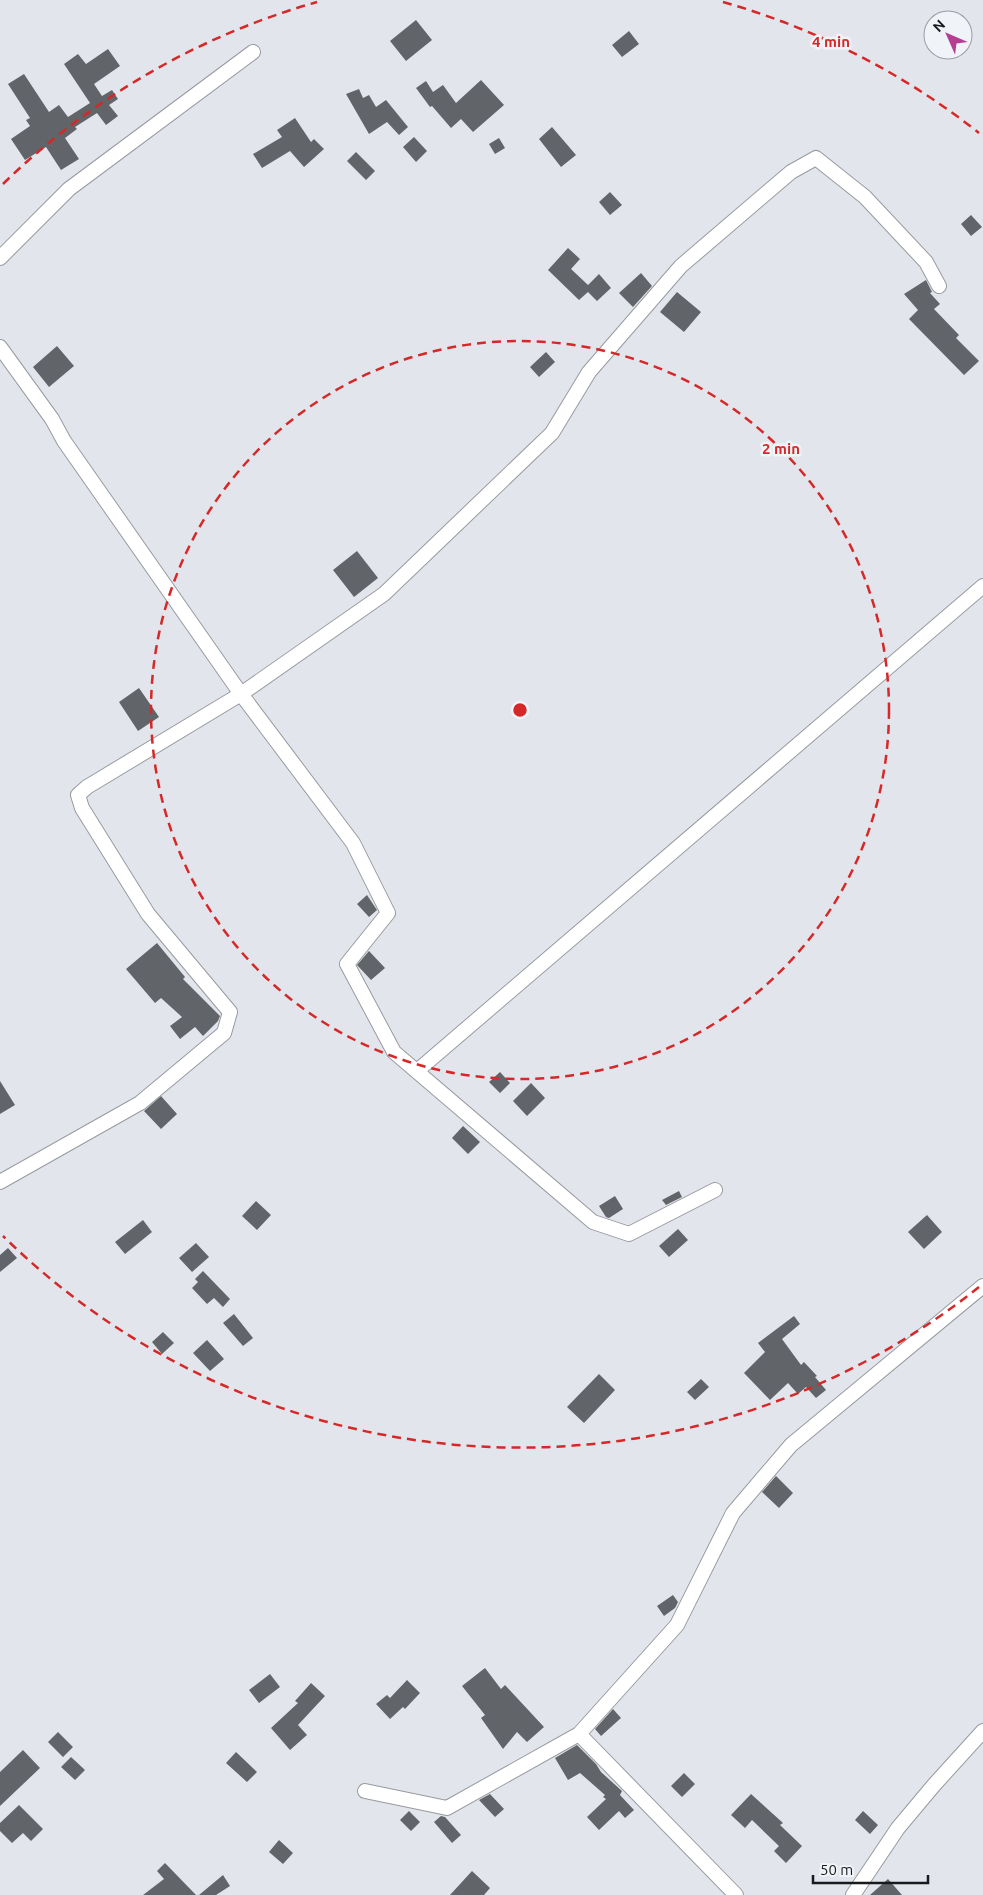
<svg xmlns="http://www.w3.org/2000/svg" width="983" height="1895" viewBox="0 0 983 1895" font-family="Ubuntu,sans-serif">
<rect width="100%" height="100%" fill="#e2e6ec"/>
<path fill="#616569" d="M416,20L432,40L406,61L390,41Z
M629,31L639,44L622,57L612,45Z
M108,49L120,66L94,84L102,96L112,90L118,99L109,105L118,116L106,125L97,113L75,127L77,129L65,138L79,159L61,170L46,147L25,160L11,139L30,126L26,120L30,118L8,84L24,74L49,112L59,105L68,117L90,103L64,64L78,54L86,64Z
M481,80L504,105L473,132L461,119L451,128L432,106L430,107L416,88L426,81L433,92L443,85L456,103Z
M359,89L363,98L369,95L376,107L386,100L408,127L399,135L387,122L369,134L346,94Z
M295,118L311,142L314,139L324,149L304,167L290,151L262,168L253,154L282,137L277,130Z
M552,127L576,155L561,167L539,139Z
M414,137L427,151L416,162L403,147Z
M499,138L505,148L495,154L489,144Z
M356,152L375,171L366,180L347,161Z
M610,192L622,205L610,215L599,202Z
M971,215L982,227L971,236L961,224Z
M568,248L580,259L571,269L588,285L599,274L611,288L597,301L588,292L579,300L548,270Z
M641,273L652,286L633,307L619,293Z
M926,280L932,292L930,293L940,304L934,309L959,335L956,338L979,361L964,375L909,319L918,310L904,294Z
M677,292L701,312L684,332L660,312Z
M57,346L74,366L49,387L33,367Z
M546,352L555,362L539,377L530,367Z
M357,551L378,578L354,597L333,570Z
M139,688L159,717L138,731L119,702Z
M367,895L377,910L369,917L357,904Z
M157,943L185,977L183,979L220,1016L218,1021L203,1036L195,1027L180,1039L170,1026L182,1017L161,998L155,1003L126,969Z
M369,951L385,968L371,980L357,965Z
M500,1072L510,1083L500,1093L489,1082Z
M0,1081L15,1105L0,1114Z
M531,1083L545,1098L527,1116L513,1101Z
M161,1096L177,1114L161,1129L144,1111Z
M463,1126L480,1142L468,1154L452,1138Z
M679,1191L682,1197L666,1205L662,1200Z
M615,1196L623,1209L609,1218L606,1217L599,1206Z
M256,1201L271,1215L257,1230L242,1216Z
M927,1215L942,1232L924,1249L908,1232Z
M143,1220L152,1232L125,1254L115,1242Z
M678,1229L688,1240L669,1257L659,1246Z
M196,1243L209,1257L192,1272L179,1258Z
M8,1248L17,1258L0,1272V1255Z
M203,1271L230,1299L223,1307L214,1298L207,1304L192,1288L198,1282L195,1279Z
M234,1314L253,1338L243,1346L223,1323Z
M794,1316L800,1324L782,1339L801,1365L804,1362L817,1376L815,1377L826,1390L816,1398L806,1387L798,1394L788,1383L770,1400L744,1373L765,1352L758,1343Z
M163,1332L174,1343L162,1354L152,1342Z
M207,1340L224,1359L210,1371L193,1353Z
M599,1374L615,1390L584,1423L567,1407Z
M701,1379L709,1387L695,1400L687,1392Z
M776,1476L793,1493L779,1508L762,1492Z
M673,1595L678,1602L675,1608L664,1616L657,1606Z
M485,1668L501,1689L505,1685L544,1727L527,1742L517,1732L503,1749L481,1718L485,1715L462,1686Z
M270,1674L280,1687L259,1703L249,1690Z
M407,1680L420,1693L405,1709L403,1707L390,1719L376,1704L387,1695L390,1698Z
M311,1683L325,1696L298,1725L307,1735L290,1750L271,1728L298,1703L295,1701Z
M613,1709L621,1718L601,1736L595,1729Z
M58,1732L73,1747L63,1757L48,1742Z
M577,1745L596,1764L601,1772L622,1791L620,1795L634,1810L625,1818L619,1811L599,1830L587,1817L606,1799L603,1797L605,1795L580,1773L568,1780L555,1758Z
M23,1750L40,1768L0,1806V1772Z
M236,1752L257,1772L247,1782L226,1763Z
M71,1757L85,1770L75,1780L61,1767Z
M684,1773L695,1784L682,1797L671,1786Z
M490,1794L504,1809L495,1817L479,1800Z
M751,1794L783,1823L780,1825L802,1846L786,1863L774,1851L779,1846L752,1820L745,1828L731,1815Z
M19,1805L43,1829L31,1841L23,1833L12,1843L0,1831V1823Z
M409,1811L420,1822L411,1831L400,1820Z
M863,1811L878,1825L870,1834L855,1820Z
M441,1816L445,1817L461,1835L452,1843L434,1822Z
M279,1840L293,1853L283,1864L269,1852Z
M165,1863L196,1895H143L164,1879L157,1871Z
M472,1871L490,1888L484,1895H450Z
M223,1875L230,1886L216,1895H199Z
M888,1879L902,1895H870Z"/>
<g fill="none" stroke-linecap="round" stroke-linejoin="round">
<defs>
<path id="minor" d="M0,258L69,189L253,52
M0,347L52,419L64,441L241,694L353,843L388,913L347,964L394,1052L593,1222L629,1234L715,1190
M417,1071L983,586
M0,1182L140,1103L224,1033L230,1012L148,914L82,808L78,795L87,787L241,694L384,594L552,433L589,372L681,266L791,172L816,158L865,197L926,262L939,286
M365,1791L447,1808L579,1734
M736,1895L579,1734L677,1625L733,1513L791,1445L983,1286
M853,1895L898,1828L934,1785L983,1731"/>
</defs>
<use href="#minor" stroke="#979ba0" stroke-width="16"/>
<use href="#minor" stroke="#fff" stroke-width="14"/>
</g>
<g fill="none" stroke="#d62828" stroke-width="2.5" stroke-dasharray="9 6">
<circle cx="520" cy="710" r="369"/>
<path d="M979 1287A737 737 0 0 1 3 1236M3 184A737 737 0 0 1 317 2M723 2A737 737 0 0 1 979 133"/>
</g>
<circle cx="520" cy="710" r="8" fill="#d62828" stroke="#f0f4f9" stroke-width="2.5"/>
<g font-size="15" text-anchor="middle" font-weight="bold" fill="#d62828" stroke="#f0f4f9" stroke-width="5" stroke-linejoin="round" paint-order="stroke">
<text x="831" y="47">4 min</text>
<text x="781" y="454">2 min</text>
</g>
<g transform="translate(948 35) rotate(315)"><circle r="24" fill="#f0f4f9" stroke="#9a9da1"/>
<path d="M0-4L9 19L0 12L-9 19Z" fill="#b53e93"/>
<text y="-8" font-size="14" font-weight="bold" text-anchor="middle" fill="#181a1c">N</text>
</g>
<path d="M813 1875v8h115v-8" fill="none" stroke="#181a1c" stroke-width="2.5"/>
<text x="820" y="1875" font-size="15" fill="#181a1c" stroke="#f0f4f9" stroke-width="4" paint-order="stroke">50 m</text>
</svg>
